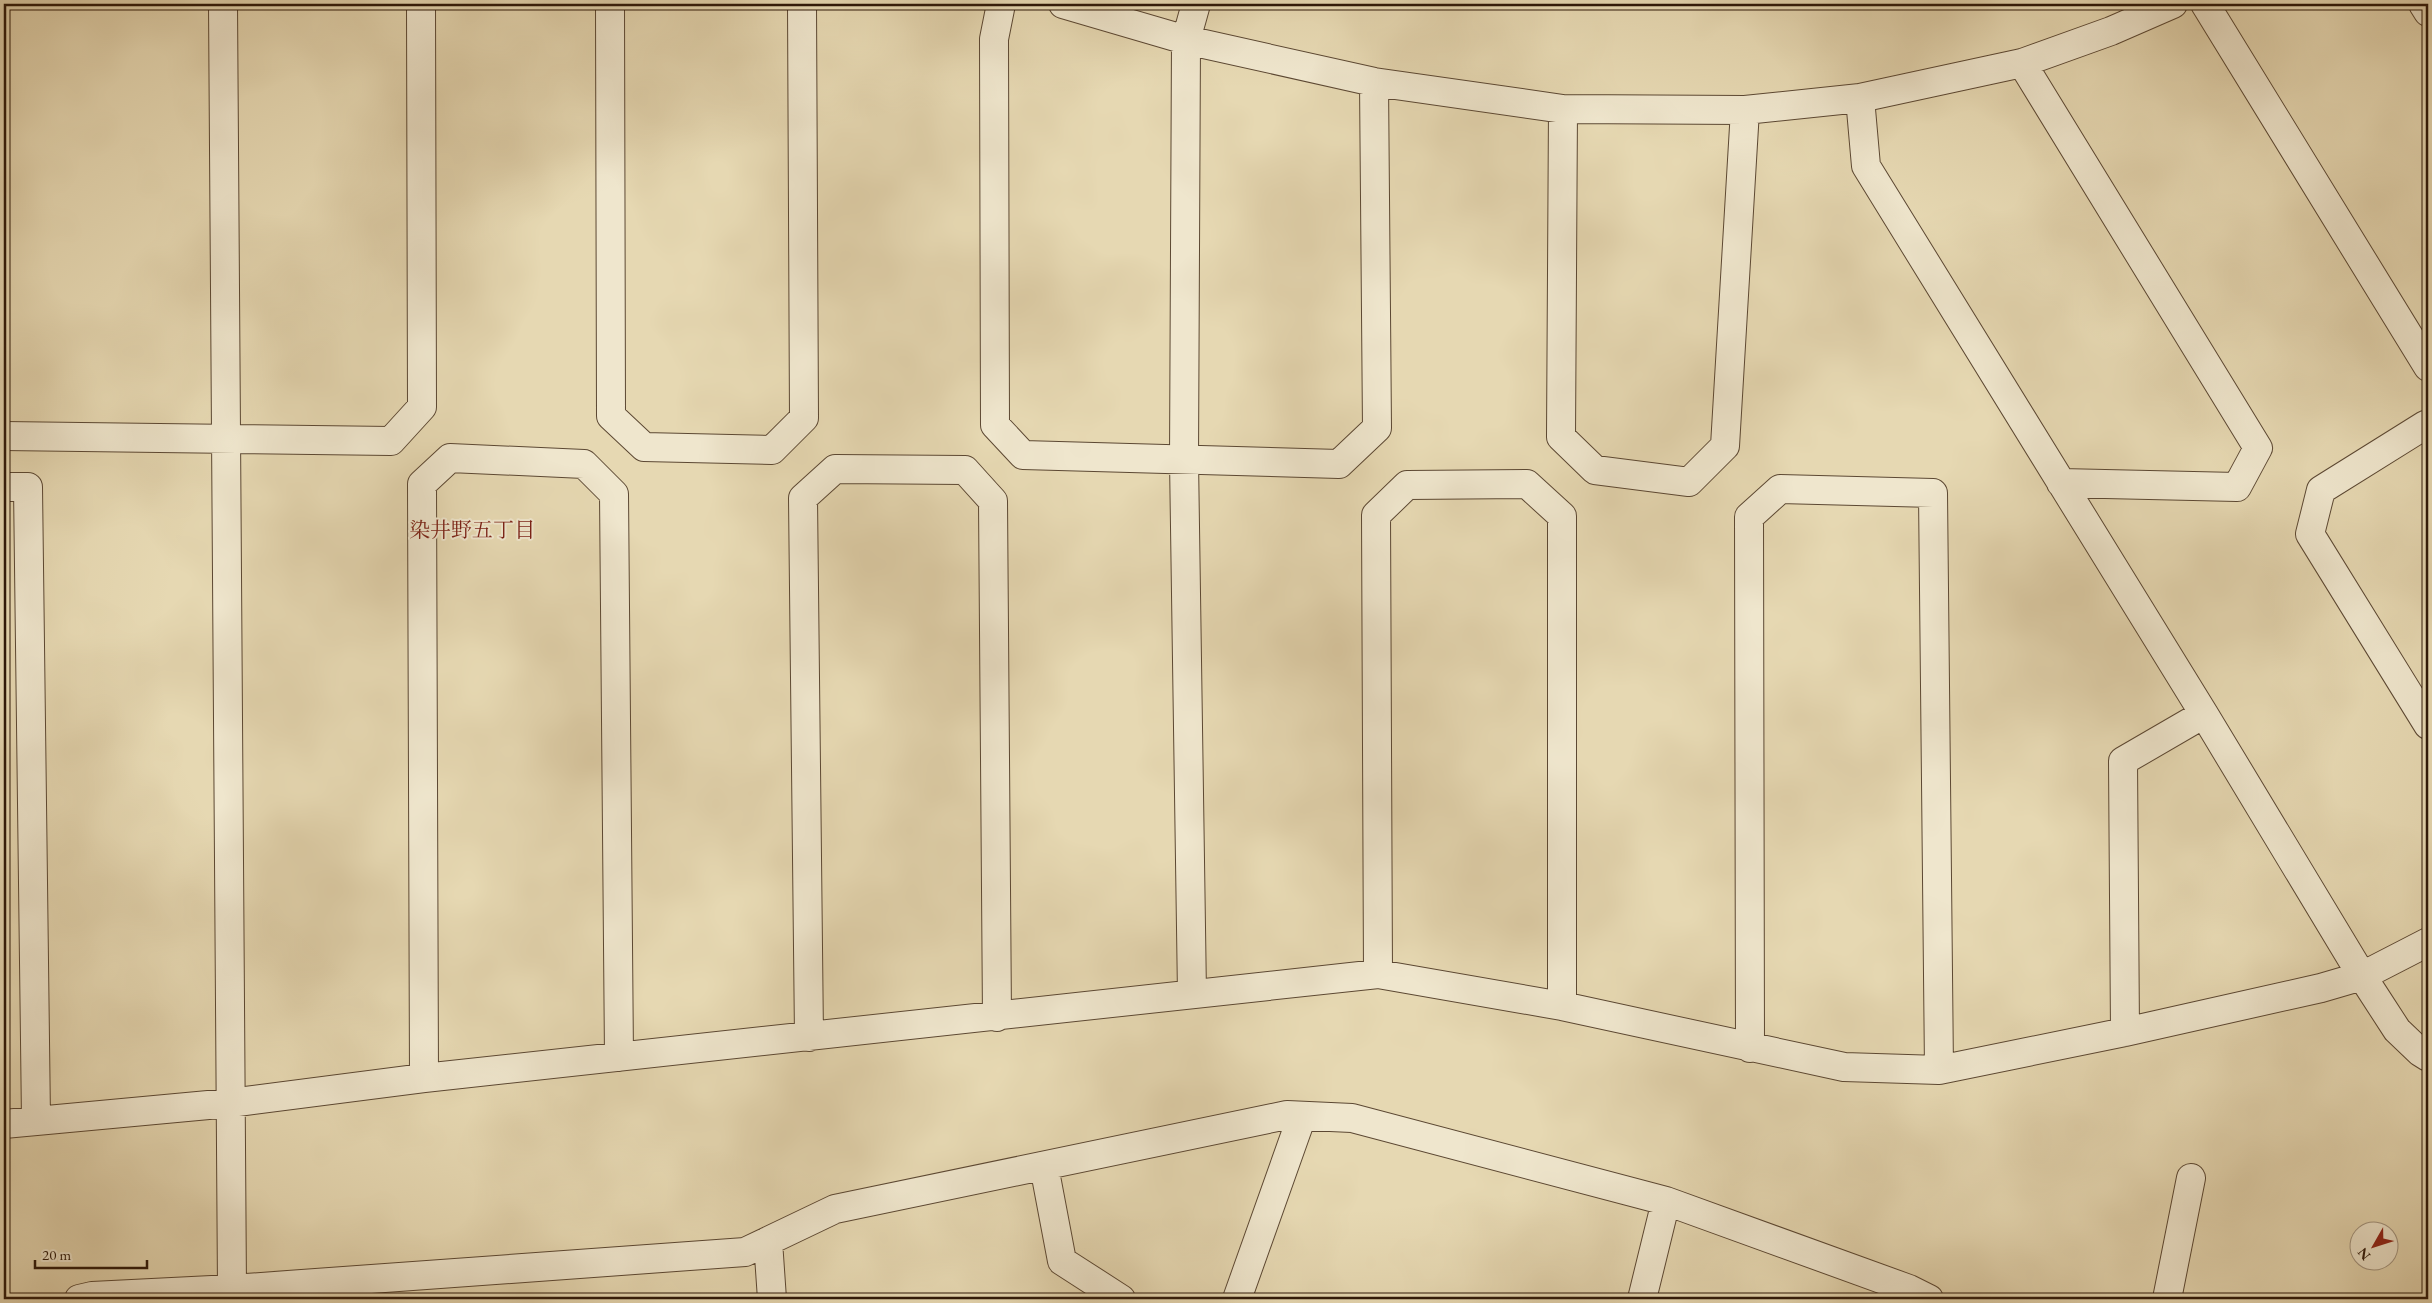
<svg xmlns="http://www.w3.org/2000/svg" width="2432" height="1303" viewBox="0 0 2432 1303" font-family="'EB Garamond','Noto Serif JP',serif">
<rect width="100%" height="100%" fill="#e6d8b2"/>
<filter id="stains"><feTurbulence type="fractalNoise" baseFrequency=".004" numOctaves="4"/><feColorMatrix values="0 0 0 0 .2 0 0 0 0 .09 0 0 0 0 .02 0 0 0 .5 -.17"/></filter>
<radialGradient id="worn" r=".72"><stop offset=".6" stop-color="#630" stop-opacity="0"/><stop offset="1" stop-color="#630" stop-opacity=".3"/></radialGradient>
<g fill="none" stroke-linecap="round" stroke-linejoin="round">
<defs>
<path id="minor" d="M223,4L232,1289
M610,4L611,416L644,447L772,450L804,418L802,4
M1001,4L994,39L995,425L1023,455L1339,464L1377,428L1374,82
M1063,4L1186,40L1374,82L1563,109L1745,110L1860,98L2022,63L2111,31L2173,4
M2205,4L2428,367
M2423,4L2428,12
M2022,63L2258,448L2237,487L2061,483
M1860,98L1866,166L2204,714L2362,976L2397,1030L2420,1052L2428,1057
M1563,109L1561,437L1595,470L1689,482L1725,446L1745,110
M2428,426L2425,425L2321,490L2310,534L2428,725
M4,436L391,441L422,407L421,4
M4,487H28L36,1120
M1378,974L1376,515L1407,485L1527,484L1562,516V1006
M1192,994L1184,460L1186,40L1196,4
M2125,1032L2123,761L2204,714
M809,1037L803,498L835,469L965,470L993,501L997,1017
M1750,1048L1749,517L1780,489L1933,493L1939,1070
M424,1078L422,484L450,458L584,464L614,494L619,1057
M4,1124L230,1103L424,1078L1378,974L1562,1006L1844,1067L1939,1070L2125,1032L2321,988L2362,976L2428,942
M1044,1166L1062,1261L1121,1299
M768,1241L772,1299
M79,1299L92,1296L232,1289L745,1252L835,1209L1287,1115L1352,1118L1666,1201L1909,1289L1929,1299
M1237,1299L1302,1116
M1642,1299L1666,1201
M2167,1299L2191,1178"/>
</defs>
<use href="#minor" stroke="#5c4833" stroke-width="30"/>
<use href="#minor" stroke="#efe6cd" stroke-width="28"/>
</g>
<g text-anchor="middle" stroke-width="4" stroke-linejoin="round" paint-order="stroke">
<g font-size="21" fill="#7a1f14" stroke="#efe6cd">
<text x="472" y="537">染井野五丁目</text>
</g>
</g>
<rect width="2432" height="1303" fill="none" stroke="#e6d8b2" stroke-width="20"/>
<rect x="5" y="5" width="2422" height="1293" fill="none" stroke="#2e1809" stroke-width="2.5"/>
<rect x="10" y="10" width="2412" height="1283" fill="none" stroke="#2e1809"/>
<g transform="translate(2374 1246) rotate(231)"><circle r="24" fill="#efe6cd" stroke="#a2947f"/>
<path d="M0-4L9 19L0 12L-9 19Z" fill="#8f2418"/>
<text y="-8" font-size="14" font-weight="bold" text-anchor="middle" fill="#2e1809">N</text>
</g>
<path d="M35 1260v8h112v-8" fill="none" stroke="#2e1809" stroke-width="2.5"/>
<text x="42" y="1260" font-size="15" fill="#2e1809" stroke="#efe6cd" stroke-width="4" paint-order="stroke">20 m</text>
<rect width="100%" height="100%" filter="url(#stains)"/>
<rect width="100%" height="100%" fill="url(#worn)"/>
</svg>
